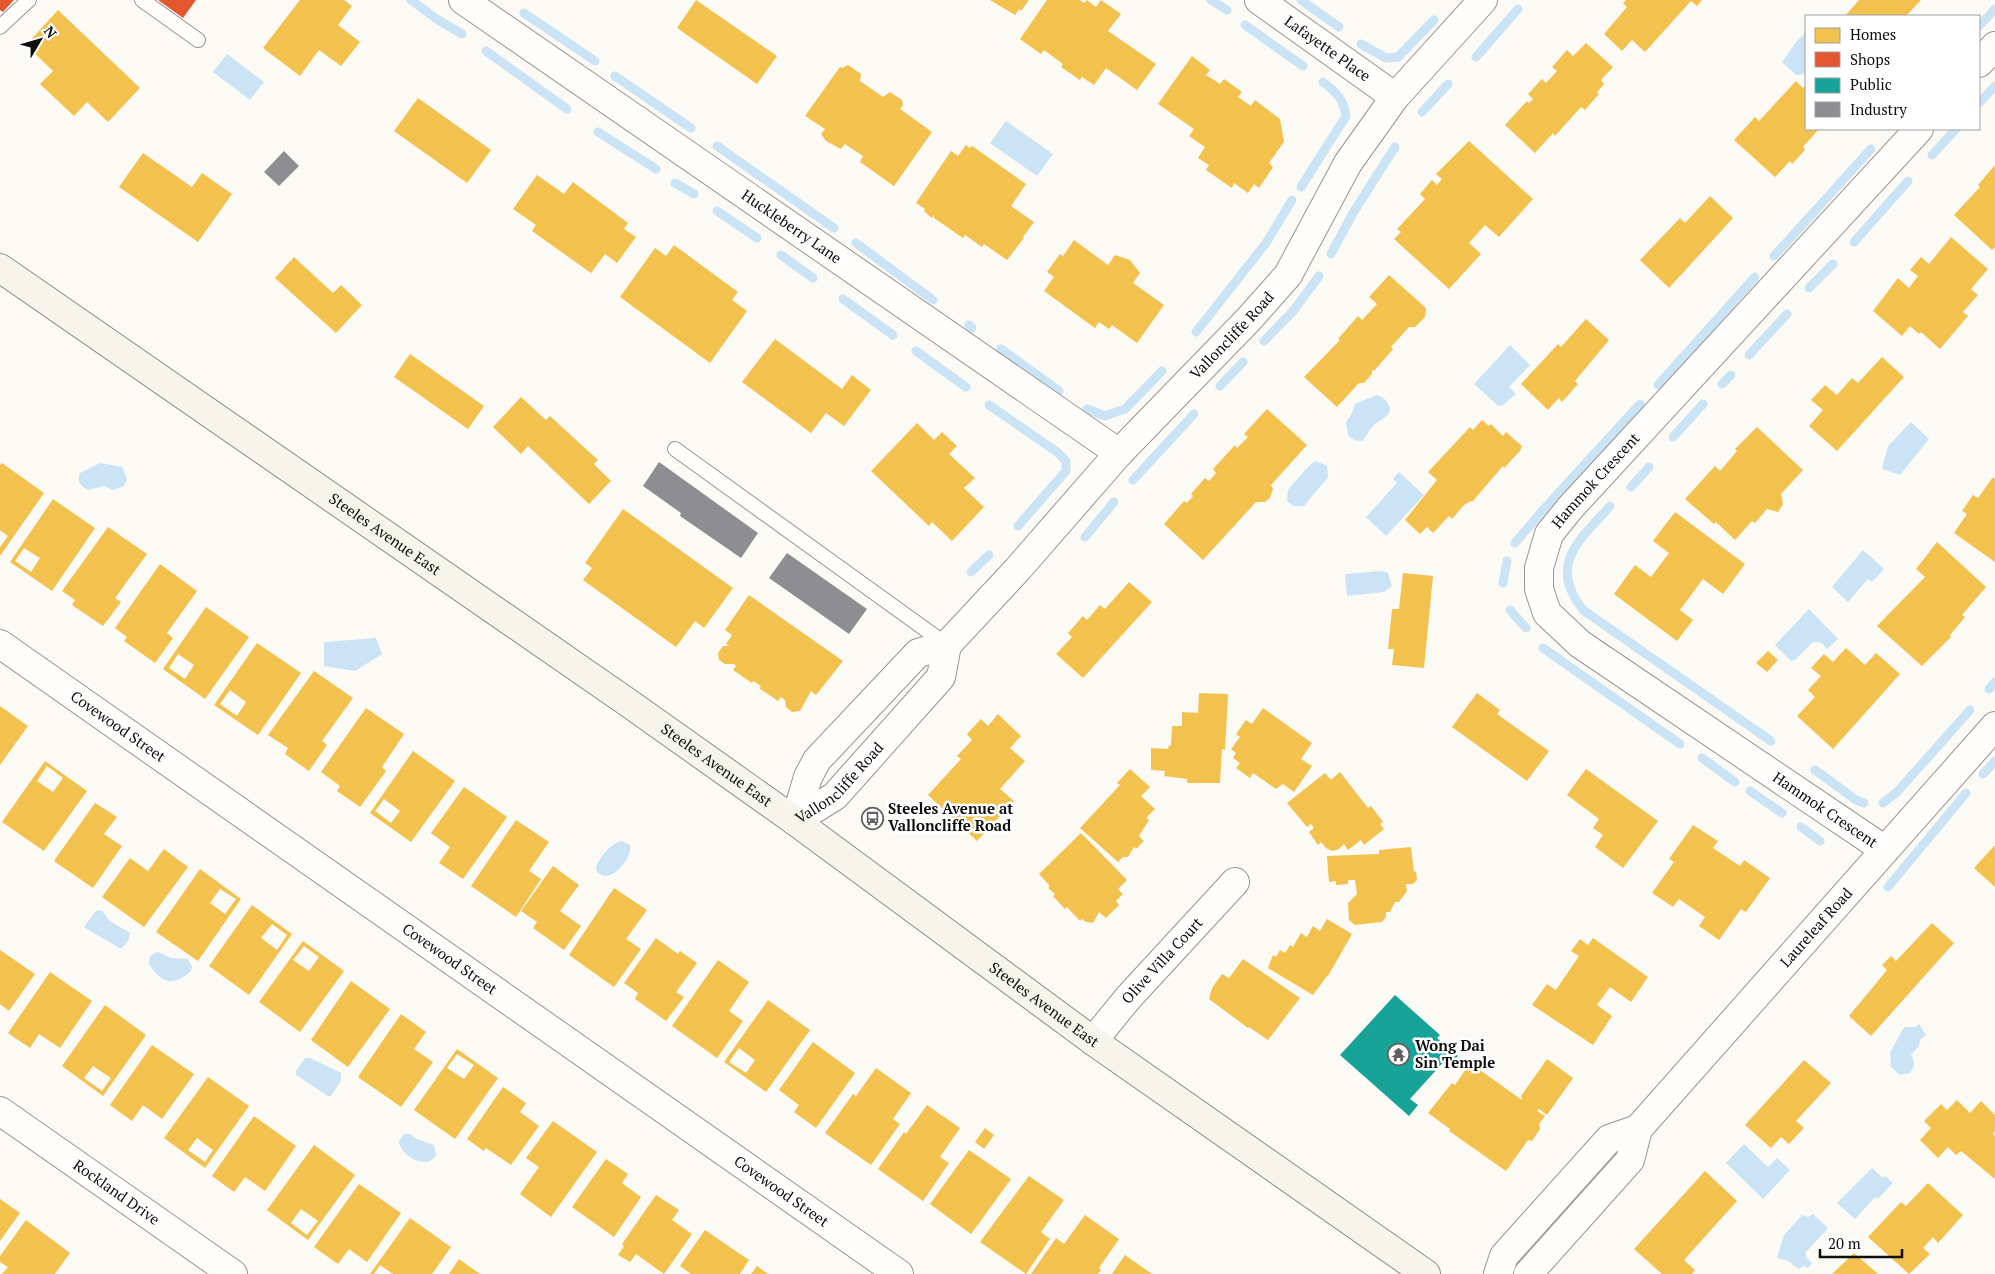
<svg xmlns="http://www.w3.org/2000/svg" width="1995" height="1274" viewBox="0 0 1995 1274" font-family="'PT Serif',serif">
<rect width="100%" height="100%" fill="#fcfaf4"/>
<path fill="#cae3f5" d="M1806,32V74L1796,75L1782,62L1796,42Z
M227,54L264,82L250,100L213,72Z
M1006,121L1053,154L1037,176L990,143Z
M1510,345L1530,365L1509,387L1516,394L1502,406L1497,405L1474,384Z
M1377,395C1385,398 1389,402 1390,411C1385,419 1381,420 1375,424C1369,428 1368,436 1362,441L1354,440L1348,435L1346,422L1351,415L1355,404Z
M1911,422L1929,439L1900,475L1882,469L1888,446Z
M1316,461L1327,466L1328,477L1304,506H1293L1287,501L1288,490C1294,483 1310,463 1316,461Z
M100,463L122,467L127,479L124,486L113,490L104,486L88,490C80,486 77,481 80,473Z
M1399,472L1424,495L1386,536L1366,517L1397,483L1393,479Z
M1863,550L1884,569L1872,582L1868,579L1848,602L1832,587Z
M1382,571L1388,573L1392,586L1384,592L1347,596L1345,574Z
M1809,609L1838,639L1827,649L1822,643L1813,642L1795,660L1791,661L1775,645Z
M376,638L382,654L355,671L324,666V642Z
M622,841L630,845C633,859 608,888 596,870C596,860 612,842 622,841Z
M98,910L102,911L110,921L130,933L128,941L121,949L84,927L94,913Z
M158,952L171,958L188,959L192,967L191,971C173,987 162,984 149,964L150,956Z
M1919,1024L1926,1035L1920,1040L1919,1046L1911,1055C1915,1062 1915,1066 1910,1073L1900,1075L1891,1067L1890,1053L1904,1027H1915Z
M305,1058H310L341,1073V1081L331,1096H328L296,1075V1071Z
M404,1134H410L417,1139L434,1145L436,1155C428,1171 400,1156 399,1141Z
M1744,1144L1768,1167L1777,1158L1790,1170L1763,1199L1726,1163Z
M1872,1168L1883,1178L1885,1176L1893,1183L1878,1199L1875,1197L1855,1219L1837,1203Z
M1813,1214L1828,1228L1806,1252V1257L1812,1263L1808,1268L1803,1266L1799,1269L1788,1261L1777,1258L1784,1235L1802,1215L1808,1217Z"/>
<path fill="#f2c14e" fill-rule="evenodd" d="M300,0H344L352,6L338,25L360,42L341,66L319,50L300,76L263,48Z
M696,0L777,56L757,84L677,28Z
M990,0H1029L1021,11L1019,9L1015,15Z
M1047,0H1080L1084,3L1087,0L1096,7L1101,0L1121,14L1108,31L1156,64L1137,90L1106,68L1094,85L1082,77L1080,80L1061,67L1063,64L1044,50L1041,54L1020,39Z
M1626,0H1702L1697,6L1691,1L1645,52L1632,40L1622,51L1604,34L1627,7L1623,3Z
M1859,0H1921L1906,16H1845Z
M58,10L140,88L108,122L87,102L74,116L40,84L53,71L26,45Z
M1586,43L1613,67L1601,80L1604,84L1597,92L1599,94L1585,110L1581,107L1555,136L1553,133L1535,153L1505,125L1527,101L1529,103L1533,99L1528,94L1542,79L1546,83L1557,71L1552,67L1567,50L1573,56Z
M1192,56L1210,70L1206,75L1220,84L1224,79L1242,92L1238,97L1251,106L1255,100L1280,119L1284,142L1269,163L1273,167L1259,188L1254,184L1248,193L1234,183L1232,188L1206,170L1209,165L1198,158L1205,147L1189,136L1194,129L1158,104Z
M848,65L861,74L860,81L883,97L890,92L902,100L903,105L900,109L932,132L894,186L860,162L863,156L845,144L841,149L826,141L821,134L825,129L805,116L840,67L842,68Z
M1796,81L1803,88L1806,85V129H1819L1803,147L1805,150L1792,164L1790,161L1775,177L1734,140L1755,117L1759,121Z
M418,98L491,150L467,183L394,131Z
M1469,141L1533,199L1499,237L1485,225L1469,243L1481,254L1449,289L1394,239L1401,232L1397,229L1425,199L1420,194L1432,180L1437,185L1442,179L1436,174Z
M966,145L970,148L972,146L1026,184L1011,206L1034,222L1023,237L1024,238L1007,260L984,244L982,247L965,235L963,238L934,218V215L932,218L924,211L925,209L916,203L951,151L958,156Z
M143,153L192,187L202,173L232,194L198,242L119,187Z
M1995,165V247L1992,250L1954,215L1980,187L1978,185Z
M537,175L564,194L573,182L628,223L624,229L636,237L617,263L605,254L591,273L532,231L536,225L513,209Z
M1710,196L1733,218L1669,288L1640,260L1680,218L1685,223Z
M1951,237L1988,269L1971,289L1978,295L1963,312L1968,316L1940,349L1921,332L1919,334L1910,326L1902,336L1873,311L1898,278L1909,288L1918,276L1910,270L1921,257L1929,264Z
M1074,240L1108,265L1115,255L1130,260L1140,273L1133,283L1164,305L1137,343L1112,325L1109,329L1099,322L1095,328L1044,291L1054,277L1047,272L1060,254L1063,256Z
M674,245L738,292L732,300L747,311L710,363L620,297L655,248L666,256Z
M294,257L333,293L341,285L362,305L336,333L275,278Z
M1389,275L1426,308L1425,317L1415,327H1409L1391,347L1393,349L1374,371L1372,370V374L1364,383H1359L1337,407L1304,377L1340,340L1338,339L1358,316L1362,320L1377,304L1369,297Z
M1586,319L1609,340L1575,381L1578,384L1562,402L1559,398L1548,410L1521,384L1558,344L1561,347Z
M775,339L842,389L852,375L871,390L844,426L826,413L811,433L742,382Z
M410,354L484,406L468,429L394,377Z
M1882,357L1904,377L1837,451L1809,426L1823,410L1811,400L1825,385L1837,395L1852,378L1858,383Z
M521,397L546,420L550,416L598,460L594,464L611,481L589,504L528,446L521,454L493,427Z
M1267,409L1307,445L1271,485L1273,489L1270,498L1265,502H1256L1203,560L1164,524L1184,501L1187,503L1193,496L1191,494L1205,478L1209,481L1216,473L1213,469L1235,445L1237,448L1248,437L1244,434Z
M1482,420L1489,426L1491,424L1503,436L1506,432L1522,446L1520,451L1504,468L1503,466L1472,502L1471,501L1464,505L1452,519L1449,516L1433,533L1427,527L1420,534L1405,520L1437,480L1428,472L1470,427L1473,430Z
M917,423L934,440L942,432L957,446L949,454L975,478L964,488L984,507L952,541L932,522L929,526L871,471Z
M1757,427L1803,470L1781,494L1783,504L1778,512L1767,509L1755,523L1752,521L1735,540L1716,522L1714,524L1685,499L1715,466L1720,471L1737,451L1735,449Z
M2,463L44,493L0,556V547L8,536L0,530V465Z
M1993,477L1995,479V562L1954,533L1967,514L1962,511L1973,495L1978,498Z
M53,499L95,528L52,591L10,562ZM24,548L40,558L31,572L15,561Z
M623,509L733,588L704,628L695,621L676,647L583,580L592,568L585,563Z
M1675,512L1745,564L1723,594L1703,579L1680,610L1693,620L1677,641L1614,594L1635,565L1651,577L1669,553L1653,541Z
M108,527L147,554L115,598L121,602L103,626L72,605L75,600L62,591Z
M1937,542L1986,587L1962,615L1965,617L1950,635L1951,637L1922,666L1877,626L1925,577L1916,569Z
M160,564L197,591L167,633L173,638L155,663L124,641L127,637L115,628Z
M1403,573L1433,576L1424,668L1392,665L1394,649H1388L1392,609H1399Z
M1129,582L1152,602L1083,678L1056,654L1072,637L1068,633L1083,616L1087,620L1100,605L1105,609Z
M749,595L843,661L816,695L811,691L800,711L792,712L786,707L785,700L781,697L778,701L759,688L761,686L753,681L752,683L733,670L736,666L734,664H725L719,660L718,653L723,646H729L726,644L732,635L725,630Z
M206,607L249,637L205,699L163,669ZM178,654L194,665L185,679L169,668Z
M257,643L301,673L258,735L214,705ZM230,690L246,702L237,716L220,704Z
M1846,648L1865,665L1876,653L1900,674L1833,749L1797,716L1815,697L1808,690L1821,676L1811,668L1824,654L1833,662Z
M1768,651L1778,660L1767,672L1756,663Z
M314,671L353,698L322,741L327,745L309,771L285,754L288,748L268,735Z
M1199,693L1228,694L1225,750L1222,749L1220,783H1187V779L1164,776L1165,771L1151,770V748L1168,749L1169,745L1171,746L1172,726H1182V712L1198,713Z
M1477,693L1500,710L1497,714L1549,751L1527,781L1452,727Z
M0,706L28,726L0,765Z
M366,708L404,734L382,767L386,771L360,807L337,791L340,786L321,772Z
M1263,708L1312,743L1301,759L1312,766L1294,792L1283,784L1276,789L1253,773L1250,778L1236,768L1240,763L1233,758L1236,753L1231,749L1240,737L1236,734L1246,720L1252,724Z
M998,714L1021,736L1010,748L1025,761L1000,789L1014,801L977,841L928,795L961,759L957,756L972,740L967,734L981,719L988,726Z
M413,751L455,781L411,842L370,813ZM384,799L400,811L391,823L375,811Z
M45,761L87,791L44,851L2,822ZM47,766L63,778L53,792L37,781Z
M1130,769L1150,787L1141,796L1155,809L1146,818L1149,820L1139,836L1144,841L1136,849L1134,847L1128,857H1123L1118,862L1080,828L1120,785L1117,783Z
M1586,769L1658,821L1623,868L1595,847L1603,835L1593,828L1599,819L1567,795Z
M1340,772L1368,808L1371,806L1383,822L1380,824L1384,829L1364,845L1361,840L1348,850L1344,844L1339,849L1332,851L1326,848L1321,842L1318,845L1309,832L1314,828L1311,824L1307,827L1287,803L1325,773L1331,780Z
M464,787L507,817L463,879L439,863L450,847L431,833Z
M95,803L117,817L104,834L122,846L93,888L54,861Z
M516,820L549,842L529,871L541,879L516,917L471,886Z
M1693,825L1718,841L1713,848L1740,866L1744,860L1770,878L1746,912L1741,909L1719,940L1699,926L1705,917L1679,899L1673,907L1652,893L1674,862L1669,859Z
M1081,833L1127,880L1118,889L1123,894L1116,901L1119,905L1106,918L1099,912L1093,923L1086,922L1082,919L1080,921L1067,907L1065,909L1053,896L1055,894L1048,888L1050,886L1039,874Z
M1995,845V887L1974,868Z
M1411,847L1414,872L1416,871L1417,880L1413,884H1406L1407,891L1399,902H1395L1390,912H1386V917L1382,922L1355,925L1349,920L1348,903L1357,894L1355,880H1348V884L1336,885V881L1329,882L1327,856L1379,854V850Z
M164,849L188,867L144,927L102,897L130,858L148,871Z
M553,866L579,885L560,911L581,926L564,950L533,928L537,922L521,911Z
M200,869L241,899L198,961L156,932ZM220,889L236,899L225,914L210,903Z
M614,888L647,910L626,939L641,949L614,987L569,955Z
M252,905L292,934L249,995L209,966ZM272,924L287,935L277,950L261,938Z
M1327,919L1352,934L1328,976H1327L1313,995L1268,968L1273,955L1276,957L1280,950L1285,953L1290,945L1293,947L1301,933L1307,937L1313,926L1320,931Z
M1932,923L1954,943L1871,1036L1849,1016L1887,970L1882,965L1891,956L1896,961Z
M656,938L678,954L680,951L697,963L676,992L684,997L666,1021L635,999L638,993L624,983Z
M1593,938L1648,977L1631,1002L1610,987L1597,1005L1612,1016L1593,1045L1532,1005L1547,984L1556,990L1579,956L1571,951L1580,939L1588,945Z
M303,941L344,971L300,1032L259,1002ZM304,946L319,957L309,971L293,960Z
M0,950L35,974L9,1011L0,1004Z
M1243,959L1300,998L1268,1040L1249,1027L1248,1028L1209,999L1212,988L1222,974L1229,978Z
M718,960L749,982L729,1011L743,1021L717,1058L672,1026Z
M50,972L92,1001L60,1048L39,1034L30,1048L8,1033Z
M351,981L390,1009L348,1067L311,1040Z
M768,1000L810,1030L766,1092L724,1062ZM739,1048L755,1060L746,1073L729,1062Z
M105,1005L146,1035L103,1096L62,1066ZM93,1066L111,1078L102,1091L84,1078Z
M401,1014L426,1032L414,1049L433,1062L401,1107L358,1077Z
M813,1042L855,1073L816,1128L794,1112L799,1105L779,1090Z
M152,1045L194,1074L162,1119L143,1105L132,1121L110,1105Z
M457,1049L498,1078L455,1139L414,1110ZM457,1054L474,1065L464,1079L447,1068Z
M1547,1059L1573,1078L1547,1115L1539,1109L1537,1111L1545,1116L1539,1124L1540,1129L1532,1141L1528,1140L1506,1171L1449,1131L1450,1129L1428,1113L1452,1083L1455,1085L1470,1063L1522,1100L1521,1096Z
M1804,1060L1831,1083L1796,1121L1804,1128L1789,1144L1781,1137L1771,1148L1745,1125Z
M876,1068L911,1093L893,1119L900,1124L871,1165L825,1133L853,1094L856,1096Z
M208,1077L249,1106L205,1168L164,1138ZM197,1138L213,1150L205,1162L188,1150Z
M503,1087L526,1103L520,1112L539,1126L511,1165L486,1148L484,1151L467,1139Z
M1957,1100L1970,1113L1981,1101L1995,1115V1131L1993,1134L1995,1136V1179L1961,1151L1956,1155L1948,1147L1938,1158L1920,1140L1931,1128L1924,1121L1941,1104L1947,1110Z
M927,1105L960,1128L940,1157L949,1163L923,1201L878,1169L904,1132L906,1134Z
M254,1116L296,1146L265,1191L245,1177L234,1192L212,1176Z
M553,1121L597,1152L551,1217L520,1194L539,1167L526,1158Z
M985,1128L994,1135L984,1149L975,1142Z
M314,1145L355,1175L308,1240L267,1210ZM301,1209L318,1221L307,1235L291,1223Z
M969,1150L1011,1179L971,1234L930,1204Z
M606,1159L628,1174L622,1183L641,1197L614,1237L572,1207Z
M1705,1171L1737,1201L1684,1260L1695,1270L1692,1274H1662L1634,1249Z
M1029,1176L1064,1200L1041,1232L1050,1239L1026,1274L980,1242Z
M1928,1183L1963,1215L1938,1243L1933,1237L1923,1248L1930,1254L1909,1274L1868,1237L1901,1202L1906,1206Z
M359,1184L401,1213L367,1262L349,1249L338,1264L314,1247Z
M656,1195L679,1210L672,1220L692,1234L664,1274L636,1254L630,1262L618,1255L624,1246L622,1244Z
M0,1199L20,1213L0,1241Z
M1085,1215L1119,1239L1099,1268L1101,1270L1098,1274H1031L1056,1238L1064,1244Z
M410,1218L451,1247L432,1274H393L380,1265L374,1274H370Z
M26,1220L70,1253L55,1274H2L8,1267L0,1262V1256Z
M705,1230L749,1260L740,1274H691L680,1266Z
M1854,1253L1878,1274H1832Z
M1125,1255L1152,1274H1112Z
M459,1259L480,1274H449Z
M757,1266L768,1274H751Z"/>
<path fill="#e4572e" d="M0,0H14L3,12L0,10Z
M158,0H196L183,18Z"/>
<path fill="#17a398" d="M1395,995L1440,1035L1437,1038L1458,1056L1452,1062L1447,1058L1410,1099L1418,1105L1409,1116L1340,1055Z"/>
<path fill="#8d8d92" d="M284,151L299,166L279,186L264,172Z
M659,462L758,533L741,558L680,516L681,513L643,486Z
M787,553L867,609L849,634L769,578Z"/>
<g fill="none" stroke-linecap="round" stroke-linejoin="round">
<path stroke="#cae3f5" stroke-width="9" d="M411,0L438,20L462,34
M1211,0L1227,10
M1301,0L1339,27
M524,13L595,61
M1245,25L1303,66
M1979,26L1995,9
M1361,44L1386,58L1398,57L1434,20
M486,51L567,109
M1476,57L1518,9
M615,76L691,128
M1979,103L1995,86
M1422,112L1448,84
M598,132L656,169
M717,146L834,228
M1932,155L1956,129
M675,183L694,194
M1301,187L1346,116C1344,99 1336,92 1323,82
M717,211L757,238
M1854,242L1908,181
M856,243L933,300
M1331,254L1353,213L1395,147
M781,255L813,278
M1774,256L1871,149
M1809,288L1833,264
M843,299L893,335
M969,325L972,328
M1196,332L1266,243L1292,200
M1264,341L1294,310L1319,276
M1001,349L1059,391
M916,351L966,387
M1749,355L1787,314
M1722,384L1731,375
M1658,385L1755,277
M1220,386L1243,362
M989,405L1057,452L1066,461V471L1018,526
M1087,409L1105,416L1125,409L1162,371
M1673,437L1703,404
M1133,480L1194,414
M1631,487L1649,467
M1610,506C1580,540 1547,564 1583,610L1771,741
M1085,537L1114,502
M1515,543L1543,510L1640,404
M971,572L989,555
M1503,583L1507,561
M1510,610L1526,628
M1543,648L1680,744
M1989,689L1995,682
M1702,758L1735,782
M1815,770L1856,800L1864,803
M1983,774L1995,761
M1750,791L1782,813
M1883,803L1897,792L1970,710
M1801,827L1820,841
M1888,887L1966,793"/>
<defs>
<path id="lane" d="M142,0L198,40
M0,27L29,0
M675,449L947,645"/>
<g id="street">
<path id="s1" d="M463,0L1119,453"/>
<path id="s2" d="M1259,0L1395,97"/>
<path d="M1979,63L1995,46"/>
<path id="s3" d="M0,644L899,1274"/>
<path id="s4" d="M795,821L835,796L941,677L947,645L1017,570L1119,453L1249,319L1288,275L1348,163L1395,97L1483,0"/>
<path d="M795,821L808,777L817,760L918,653L947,645"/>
<path id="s5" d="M1885,850L1580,644L1547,613L1539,589V568L1549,534L1570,508L1919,129"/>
<path id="s6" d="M1093,1041L1128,998L1235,882"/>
<path id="s7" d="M0,1111L233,1274"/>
<path d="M1498,1274L1504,1256L1609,1139L1638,1129"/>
<path id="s8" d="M1528,1274L1630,1160L1638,1129L1995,726"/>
</g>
<g id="secondary">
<path id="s9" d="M0,268L630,704L795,821L1093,1041L1426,1274"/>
</g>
</defs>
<use href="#lane" stroke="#969592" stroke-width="16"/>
<use href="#street" stroke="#969592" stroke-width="30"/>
<use href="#secondary" stroke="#8c8b89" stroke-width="30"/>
<use href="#lane" stroke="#fffefd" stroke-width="14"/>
<use href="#street" stroke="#fffefd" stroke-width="28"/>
<use href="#secondary" stroke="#f5f5eb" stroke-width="28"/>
</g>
<defs>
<symbol id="bus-ring" viewBox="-11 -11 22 22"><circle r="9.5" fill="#fff" stroke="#62615f" stroke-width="1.5"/><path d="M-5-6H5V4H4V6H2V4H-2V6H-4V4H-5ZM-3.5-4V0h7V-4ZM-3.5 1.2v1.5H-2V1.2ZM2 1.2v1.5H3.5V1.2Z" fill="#62615f"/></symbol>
<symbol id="temple-ring" viewBox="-11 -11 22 22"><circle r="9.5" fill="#fff" stroke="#62615f" stroke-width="1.5"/><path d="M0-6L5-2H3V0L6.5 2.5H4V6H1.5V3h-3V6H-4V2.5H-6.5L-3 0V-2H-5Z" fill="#62615f"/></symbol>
</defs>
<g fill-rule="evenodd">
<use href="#bus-ring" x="860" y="806" width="25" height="25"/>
<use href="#temple-ring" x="1386" y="1042" width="25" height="25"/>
</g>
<g text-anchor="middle" stroke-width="5" stroke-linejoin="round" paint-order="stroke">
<g font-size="15" fill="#0f0f0f" stroke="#fff">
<text dy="5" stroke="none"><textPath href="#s2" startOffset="84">Lafayette Place</textPath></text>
<text dy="5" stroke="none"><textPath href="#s1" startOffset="399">Huckleberry Lane</textPath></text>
<text dy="5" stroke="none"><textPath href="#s4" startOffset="660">Valloncliffe Road</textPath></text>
<text dy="5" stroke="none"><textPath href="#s5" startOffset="566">Hammok Crescent</textPath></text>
<text dy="5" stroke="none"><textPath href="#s9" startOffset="468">Steeles Avenue East</textPath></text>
<text dy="5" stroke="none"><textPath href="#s3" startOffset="144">Covewood Street</textPath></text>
<text dy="5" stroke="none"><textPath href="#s9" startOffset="872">Steeles Avenue East</textPath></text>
<text dy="5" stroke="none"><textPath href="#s4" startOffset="59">Valloncliffe Road</textPath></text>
<text transform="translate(1825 810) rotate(34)" y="5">Hammok Crescent</text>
<text dy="5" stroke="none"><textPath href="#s8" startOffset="454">Laureleaf Road</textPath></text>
<text dy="5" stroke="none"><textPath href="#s3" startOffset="549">Covewood Street</textPath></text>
<text dy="5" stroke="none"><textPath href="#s6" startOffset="106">Olive Villa Court</textPath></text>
<text dy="5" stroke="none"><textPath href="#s9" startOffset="1278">Steeles Avenue East</textPath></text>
<text dy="5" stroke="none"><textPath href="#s3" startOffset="954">Covewood Street</textPath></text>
<text dy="5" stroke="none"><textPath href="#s7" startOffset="142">Rockland Drive</textPath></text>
</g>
<g font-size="15" font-weight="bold" fill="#0f0f0f" stroke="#fff" text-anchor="start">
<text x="888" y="814">Steeles Avenue at<tspan x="888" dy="17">Valloncliffe Road</tspan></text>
<text x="1415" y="1051">Wong Dai<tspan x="1415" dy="17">Sin Temple</tspan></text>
</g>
</g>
<rect x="1805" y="15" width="175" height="115" fill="#ffffff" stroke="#9f9f9f"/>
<rect x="1815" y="28" width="25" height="15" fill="#f2c14e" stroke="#9f9f9f"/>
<text x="1850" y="40" font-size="15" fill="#0f0f0f">Homes</text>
<rect x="1815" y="52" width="25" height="15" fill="#e4572e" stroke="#9f9f9f"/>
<text x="1850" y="65" font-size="15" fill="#0f0f0f">Shops</text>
<rect x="1815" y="78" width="25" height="15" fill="#17a398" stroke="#9f9f9f"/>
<text x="1850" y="90" font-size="15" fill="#0f0f0f">Public</text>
<rect x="1815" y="102" width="25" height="15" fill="#8d8d92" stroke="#9f9f9f"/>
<text x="1850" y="115" font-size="15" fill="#0f0f0f">Industry</text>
<g transform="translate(40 40) rotate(52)" stroke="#ffffff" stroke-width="4" paint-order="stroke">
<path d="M0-4L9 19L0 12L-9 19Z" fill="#0f0f0f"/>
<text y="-8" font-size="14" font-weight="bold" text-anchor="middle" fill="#0f0f0f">N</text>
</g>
<path d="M1820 1249v8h82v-8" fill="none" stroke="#0f0f0f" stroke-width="2.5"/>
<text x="1828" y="1249" font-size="15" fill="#0f0f0f" stroke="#ffffff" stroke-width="4" paint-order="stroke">20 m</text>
</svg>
